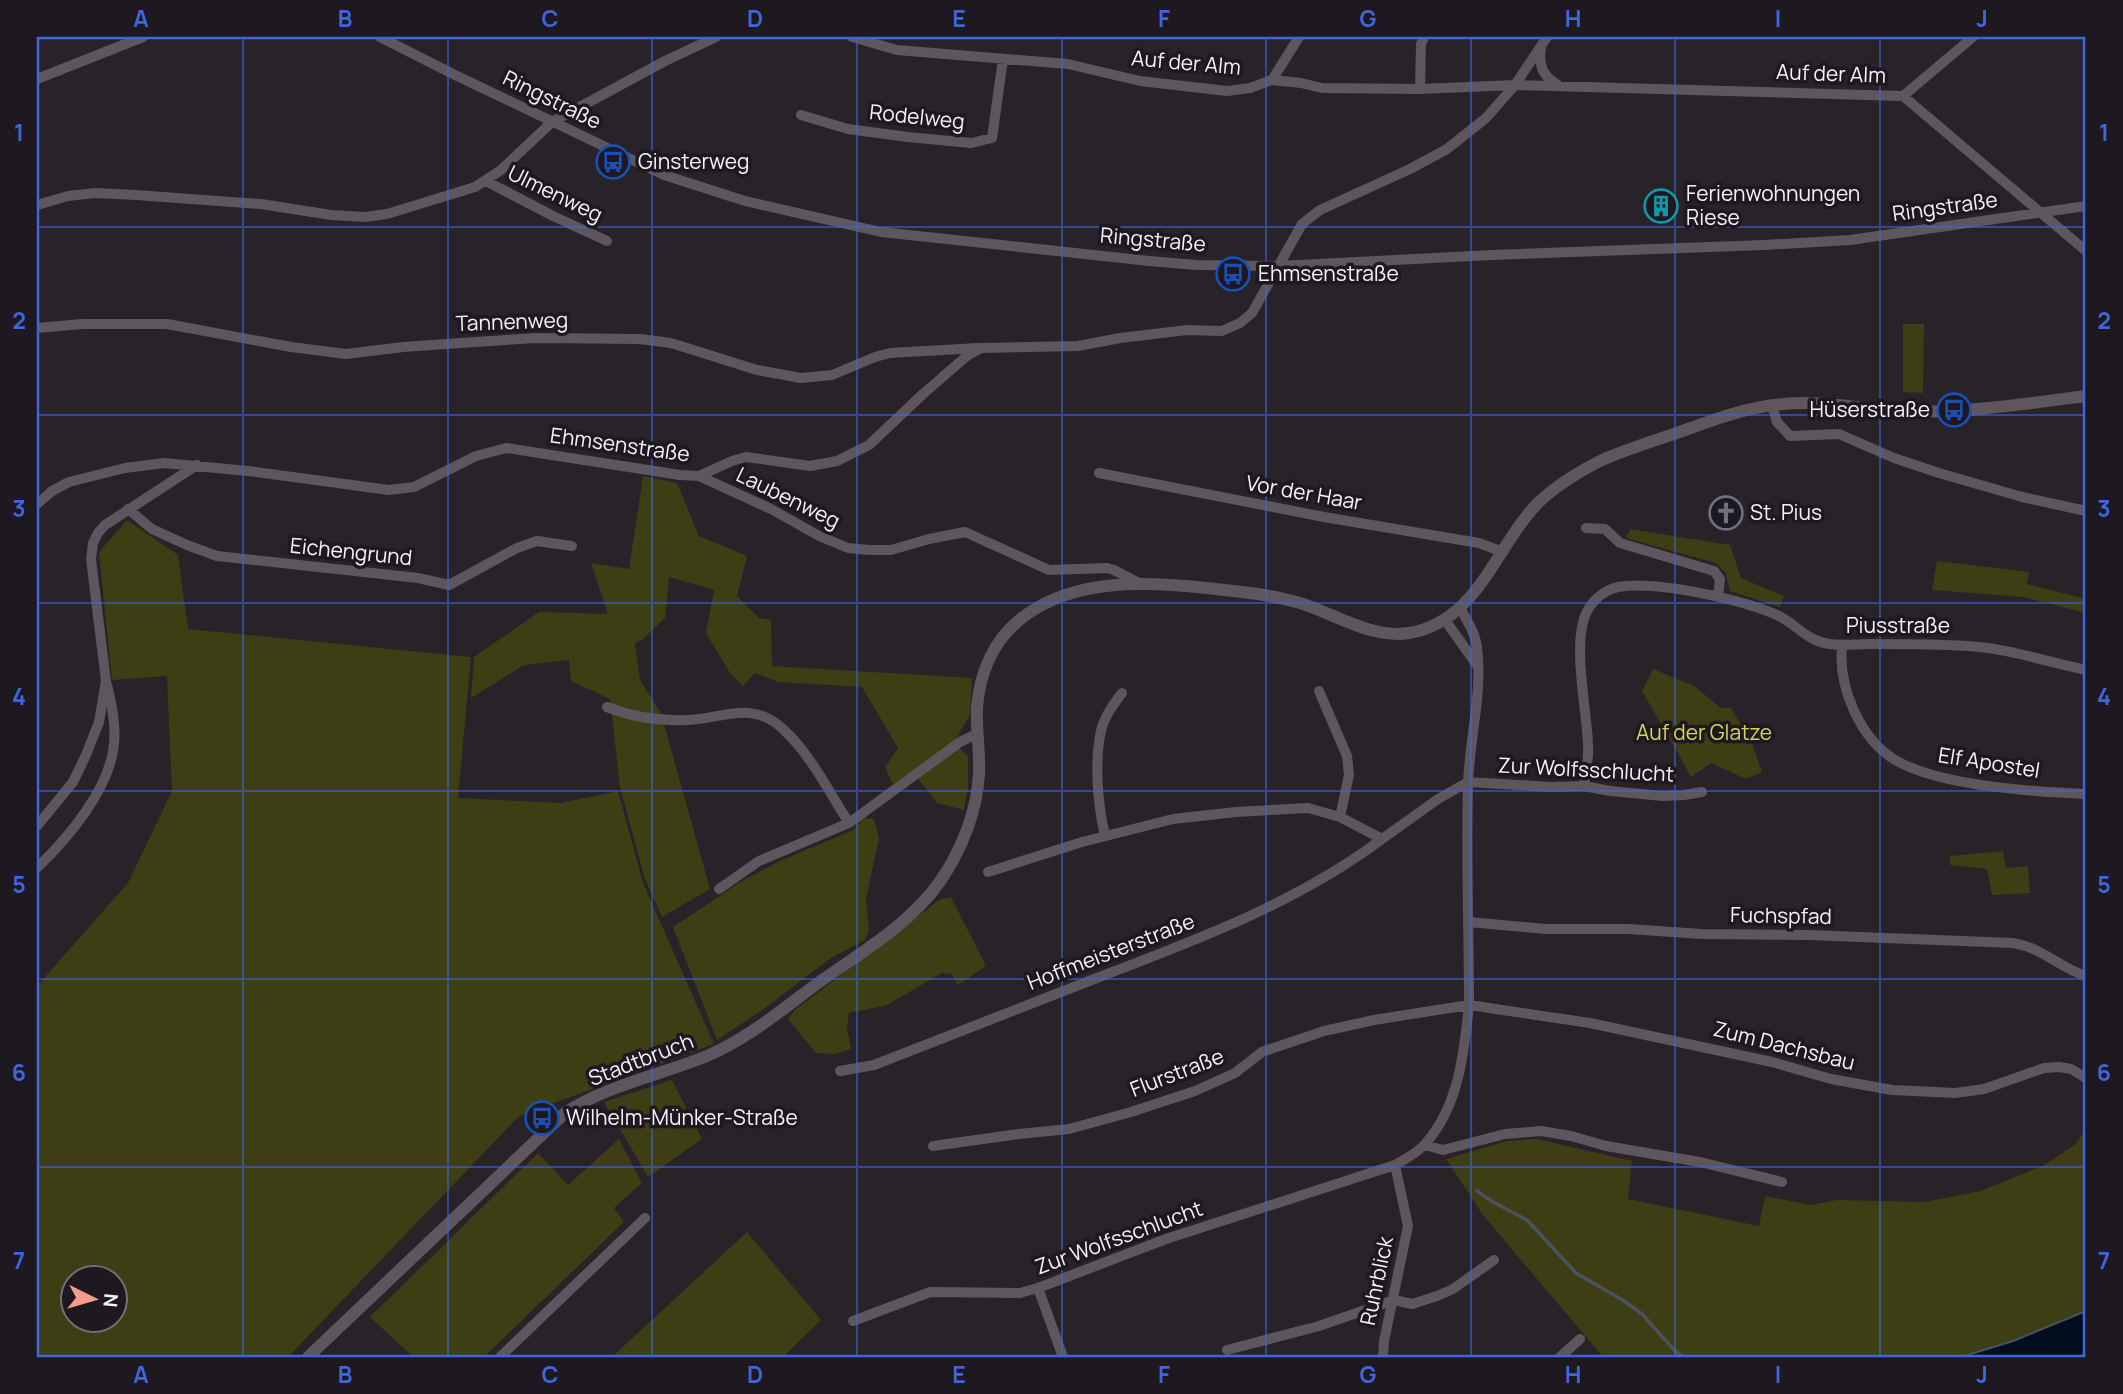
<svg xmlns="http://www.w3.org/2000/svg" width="2123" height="1394" viewBox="0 0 2123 1394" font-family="Manrope,sans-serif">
<rect width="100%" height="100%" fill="#282229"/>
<path fill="#3d3e14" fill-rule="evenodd" d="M1903,324H1924L1923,393L1903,392Z
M643,476L677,483L699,536L747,556L737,596L759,618L771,620L772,666L972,678L970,715L954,742L968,757V787L964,810L937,803L912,771L893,785L885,767L898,748L862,687L778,682L755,673L743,686L730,673L706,633L714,590L669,577L665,618L643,639L635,643L640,680L661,713L710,889L662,917L645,879L620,787L610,699L571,681L569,660L524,665L471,698L474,657L539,612L608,614L591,563L629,569Z
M127,520L178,555L188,629L471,657L458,798L561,803L618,791L643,883L714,1044L519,1116L288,1357H37V986L128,883L172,791L167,676L112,680L99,552ZM74,1278H116V1320H74Z
M1630,529L1730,545L1741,578L1784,596L1780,607L1730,591L1725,572L1715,563L1626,538Z
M1937,561L2029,572L2027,584L2086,599V613L2023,597L1932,590Z
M1653,669L1694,686L1721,708H1731L1753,746L1762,772L1746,779L1711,763L1691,777C1676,748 1658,720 1642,691Z
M864,818L874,819L879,838L866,899L869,930L865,940L831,958L761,1011L717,1040L673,927L742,881L782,860L853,830Z
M2003,851L2006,868L2028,866L2030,893L1992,895L1987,869L1950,865V856Z
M951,897L986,966L958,985L951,974L942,973L887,1005L849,1013L847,1027L851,1049L834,1054L816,1053L788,1019L795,1010L939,900Z
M672,1080L702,1139L648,1177L604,1102Z
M2086,1128V1311L2013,1341L1961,1357H1603L1483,1215L1446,1159L1507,1141L1537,1139L1632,1161L1628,1199L1759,1226L1765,1196L1810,1205L1837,1200L1924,1202L1981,1191L2044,1165L2076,1144Z
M619,1139L642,1183L614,1208L624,1222L484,1357H413L370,1317L538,1153L568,1185Z
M747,1232L821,1320L783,1357H612Z"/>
<path fill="#000e1f" stroke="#4a5260" stroke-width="2" d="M2086,1311V1354L2079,1357H1961L2013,1341Z"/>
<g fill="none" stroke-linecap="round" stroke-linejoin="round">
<path stroke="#4a5260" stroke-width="3.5" d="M1477,1191L1493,1202L1527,1220L1576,1273L1624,1301L1642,1314L1676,1352L1684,1357"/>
<path stroke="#5d565f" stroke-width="10" d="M380,37L453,74L664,175L745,201L881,232L1149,261L1197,265L1279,266L1492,255L1764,245L1850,240L2086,206
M852,37L897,50L1068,64L1140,81L1227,91L1250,88L1272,80L1301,83L1322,88L1420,89L1515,85L1903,96L2086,251
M1541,47C1539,65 1541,75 1557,84
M37,79L143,37
M1272,80L1299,37
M1420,89L1421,44L1424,37
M1903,96L1973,37
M801,115L848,129L908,137L971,143L992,138L1003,59
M486,181L553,216L607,241
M37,205L68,196L96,193L136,195L261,204L331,215L365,217L387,214L475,187L501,170L552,122L665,61L716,37
M37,328L82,324H167L291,347L346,354L403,347L475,342L536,338L640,339L671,343L757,370L801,378L832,375L875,357L890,353L978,348
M1772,405L1777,422L1790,436L1839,434L1894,458L1939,473L2022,497L2086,511
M1099,473L1324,517L1479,543L1503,552
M699,476L771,509L819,536L848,548L869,550H891L929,539L965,532L1049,570L1107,568L1114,570L1139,583
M37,504L52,491L69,482L125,468L164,463L248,471L389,490L414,487L476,456L506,448L680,475L699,476L732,461L746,457L810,466L837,461L869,445L923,394L968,355L981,348L1078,346L1120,338L1187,330L1222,331L1240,323L1252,313L1302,224L1320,210L1410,169L1447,149L1486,118L1515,85L1547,37
M128,509L152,529L187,545L217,556L418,578L449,585L517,548L537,541L572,546
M1586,528L1605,529L1620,543L1714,571L1720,579L1718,597
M1445,620L1477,665
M1842,646C1838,687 1860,740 1897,761C1941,786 2036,792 2086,794
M1319,691L1347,756L1349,775L1340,817
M607,707C632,717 660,721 687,720C724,719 752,699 784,730C811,755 829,792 849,823
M1468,782L1551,787L1584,786L1610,791L1663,796L1684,795L1702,792
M1584,786C1586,772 1589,758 1588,744C1587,710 1570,636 1589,608C1595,598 1607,589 1618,587C1656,580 1744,600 1779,616C1797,625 1807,641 1829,644C1843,646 1857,644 1871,644C1903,644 1935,644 1967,646C2007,648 2047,662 2086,670
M37,826L73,782L86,755L99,722L106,681L91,559L93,543L98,533L105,525L197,465
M1105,836C1098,806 1094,762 1101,731C1104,717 1113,705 1122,693
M37,868C68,838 110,789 114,744C116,724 112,704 107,685
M988,872L1082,842L1173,819L1236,812L1308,808L1340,817L1382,839L1438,799L1468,782
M719,889L759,861L849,823L960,742L978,733
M1469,922L1546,929H1628L1702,934L1809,935L2013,943C2044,948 2059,968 2086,976
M840,1071L874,1065C950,1035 1026,1006 1102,976C1199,939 1298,902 1382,839
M1425,1145L1443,1150L1505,1134L1541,1131L1571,1136L1606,1146L1700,1162L1782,1182
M933,1146L1019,1134L1069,1129L1131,1112L1195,1091L1235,1073L1262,1052L1324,1031L1374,1020L1469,1005L1590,1023L1772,1062L1831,1079L1892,1090L1955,1093L1984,1089L2044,1068L2059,1067L2071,1069L2086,1078
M1038,1288L1063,1357
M853,1321L930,1292L1020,1293L1038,1288L1166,1239L1395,1165
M1227,1350L1319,1326L1394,1300L1412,1304L1437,1296L1453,1289L1494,1260
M500,1357L645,1218
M1383,1357L1384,1341L1408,1226L1395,1165C1405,1159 1418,1153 1426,1143C1459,1105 1464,1053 1469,1005C1469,932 1466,859 1468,786C1469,739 1483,694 1477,647C1475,633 1467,620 1460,608
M1560,1357L1580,1339"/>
<path stroke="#5d565f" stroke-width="12" d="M308,1357L566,1112C609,1085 660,1075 707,1056C747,1039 783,1009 818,983C860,953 911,924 941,880C962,849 977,811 979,774C980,752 976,729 977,707C980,672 994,639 1023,617C1077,576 1153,582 1216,589C1244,592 1273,595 1300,603C1335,614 1372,639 1409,633C1479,621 1495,546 1539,502C1557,485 1580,471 1602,460C1625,450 1650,442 1674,434C1709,421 1746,407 1783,404C1821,400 1859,409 1897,411C1960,414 2024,404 2086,396"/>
</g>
<path fill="none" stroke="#3e67dd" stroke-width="2" stroke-opacity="0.55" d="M243,37V1357M448,37V1357M652,37V1357M857,37V1357M1062,37V1357M1266,37V1357M1471,37V1357M1675,37V1357M1880,37V1357M37,227H2086M37,415H2086M37,603H2086M37,791H2086M37,979H2086M37,1167H2086"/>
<defs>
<symbol id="bus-ring" viewBox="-11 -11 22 22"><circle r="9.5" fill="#1e1820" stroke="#1a4fb4" stroke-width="1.5"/><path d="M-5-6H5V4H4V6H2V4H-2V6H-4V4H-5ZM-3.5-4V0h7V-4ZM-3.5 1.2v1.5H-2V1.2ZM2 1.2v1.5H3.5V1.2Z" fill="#1a4fb4"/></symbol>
<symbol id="building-ring" viewBox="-11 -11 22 22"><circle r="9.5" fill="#1e1820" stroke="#0f9aa8" stroke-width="1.5"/><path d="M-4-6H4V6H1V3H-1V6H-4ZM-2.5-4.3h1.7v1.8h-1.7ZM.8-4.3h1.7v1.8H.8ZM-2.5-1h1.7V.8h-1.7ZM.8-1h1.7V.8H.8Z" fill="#0f9aa8"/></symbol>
<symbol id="church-ring" viewBox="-11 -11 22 22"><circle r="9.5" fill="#1e1820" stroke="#6b7280" stroke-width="1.5"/><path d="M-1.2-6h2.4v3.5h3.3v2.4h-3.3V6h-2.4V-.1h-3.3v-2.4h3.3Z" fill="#6b7280"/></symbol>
</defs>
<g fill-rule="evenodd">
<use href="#bus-ring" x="594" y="143" width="38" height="38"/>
<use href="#building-ring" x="1642" y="187" width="38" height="38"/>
<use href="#bus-ring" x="1214" y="255" width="38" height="38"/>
<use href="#bus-ring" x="1935" y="391" width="38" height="38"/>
<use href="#church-ring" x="1707" y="494" width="38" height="38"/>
<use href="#bus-ring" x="523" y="1099" width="38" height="38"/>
</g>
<g text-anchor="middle" stroke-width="7" stroke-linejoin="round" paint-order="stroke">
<g font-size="21" fill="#f6f2f7" stroke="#1e1820">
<text transform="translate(1186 63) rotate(5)" y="7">Auf der Alm</text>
<text transform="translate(1831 74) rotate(2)" y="7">Auf der Alm</text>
<text transform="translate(552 100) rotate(26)" y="7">Ringstraße</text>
<text transform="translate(917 117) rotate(6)" y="7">Rodelweg</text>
<text transform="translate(555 194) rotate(26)" y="7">Ulmenweg</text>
<text transform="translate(1945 207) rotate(-8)" y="7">Ringstraße</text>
<text transform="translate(1153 240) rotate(5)" y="7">Ringstraße</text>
<text transform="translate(512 322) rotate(-2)" y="7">Tannenweg</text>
<text transform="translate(620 445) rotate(8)" y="7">Ehmsenstraße</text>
<text transform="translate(1304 493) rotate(10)" y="7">Vor der Haar</text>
<text transform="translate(788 498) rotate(26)" y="7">Laubenweg</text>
<text transform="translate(351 552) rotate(6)" y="7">Eichengrund</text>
<text x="1898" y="633">Piusstraße</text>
<text transform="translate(1989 763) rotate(9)" y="7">Elf Apostel</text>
<text transform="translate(1586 770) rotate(3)" y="7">Zur Wolfsschlucht</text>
<text transform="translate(1781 916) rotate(1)" y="7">Fuchspfad</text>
<text transform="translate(1111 952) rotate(-21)" y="7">Hoffmeisterstraße</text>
<text transform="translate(1784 1046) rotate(14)" y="7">Zum Dachsbau</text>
<text transform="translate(641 1060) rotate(-21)" y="7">Stadtbruch</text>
<text transform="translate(1177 1073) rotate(-21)" y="7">Flurstraße</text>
<text transform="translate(1119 1238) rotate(-20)" y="7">Zur Wolfsschlucht</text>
<text transform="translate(1377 1281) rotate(-78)" y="7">Ruhrblick</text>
</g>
<g font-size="21" fill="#f6f2f7" stroke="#1e1820" text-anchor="start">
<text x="638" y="169">Ginsterweg</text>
<text x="1686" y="201">Ferienwohnungen<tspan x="1686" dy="24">Riese</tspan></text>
<text x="1258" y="281">Ehmsenstraße</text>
<text x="1930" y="417" text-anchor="end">Hüserstraße</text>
<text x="1750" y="520">St. Pius</text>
<text x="566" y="1125">Wilhelm-Münker-Straße</text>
</g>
<g font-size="21" fill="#d4d756" stroke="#1e1820">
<text x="1704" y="740">Auf der Glatze</text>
</g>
</g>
<rect width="2123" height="1394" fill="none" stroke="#1e1820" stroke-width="77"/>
<g transform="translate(94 1299) rotate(95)"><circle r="33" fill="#1e1820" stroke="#746f76" stroke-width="2"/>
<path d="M0-5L12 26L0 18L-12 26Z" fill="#f49e89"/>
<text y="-10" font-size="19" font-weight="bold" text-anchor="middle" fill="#f6f2f7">N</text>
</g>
<rect x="38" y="38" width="2046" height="1318" fill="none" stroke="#3e67dd" stroke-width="2.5"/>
<g font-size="23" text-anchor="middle" font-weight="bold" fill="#3e67dd">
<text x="141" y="27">A</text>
<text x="345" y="27">B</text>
<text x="550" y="27">C</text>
<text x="755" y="27">D</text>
<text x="959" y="27">E</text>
<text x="1164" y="27">F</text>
<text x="1368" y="27">G</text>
<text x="1573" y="27">H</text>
<text x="1778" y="27">I</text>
<text x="1982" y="27">J</text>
<text x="19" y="141">1</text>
<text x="2104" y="141">1</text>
<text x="19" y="329">2</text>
<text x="2104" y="329">2</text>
<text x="19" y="517">3</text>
<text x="2104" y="517">3</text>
<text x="19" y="705">4</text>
<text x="2104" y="705">4</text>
<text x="19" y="893">5</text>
<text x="2104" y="893">5</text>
<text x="19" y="1081">6</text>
<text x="2104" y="1081">6</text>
<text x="19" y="1269">7</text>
<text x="2104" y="1269">7</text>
<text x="141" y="1383">A</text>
<text x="345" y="1383">B</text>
<text x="550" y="1383">C</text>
<text x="755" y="1383">D</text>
<text x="959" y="1383">E</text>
<text x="1164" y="1383">F</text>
<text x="1368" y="1383">G</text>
<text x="1573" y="1383">H</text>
<text x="1778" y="1383">I</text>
<text x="1982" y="1383">J</text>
</g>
</svg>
